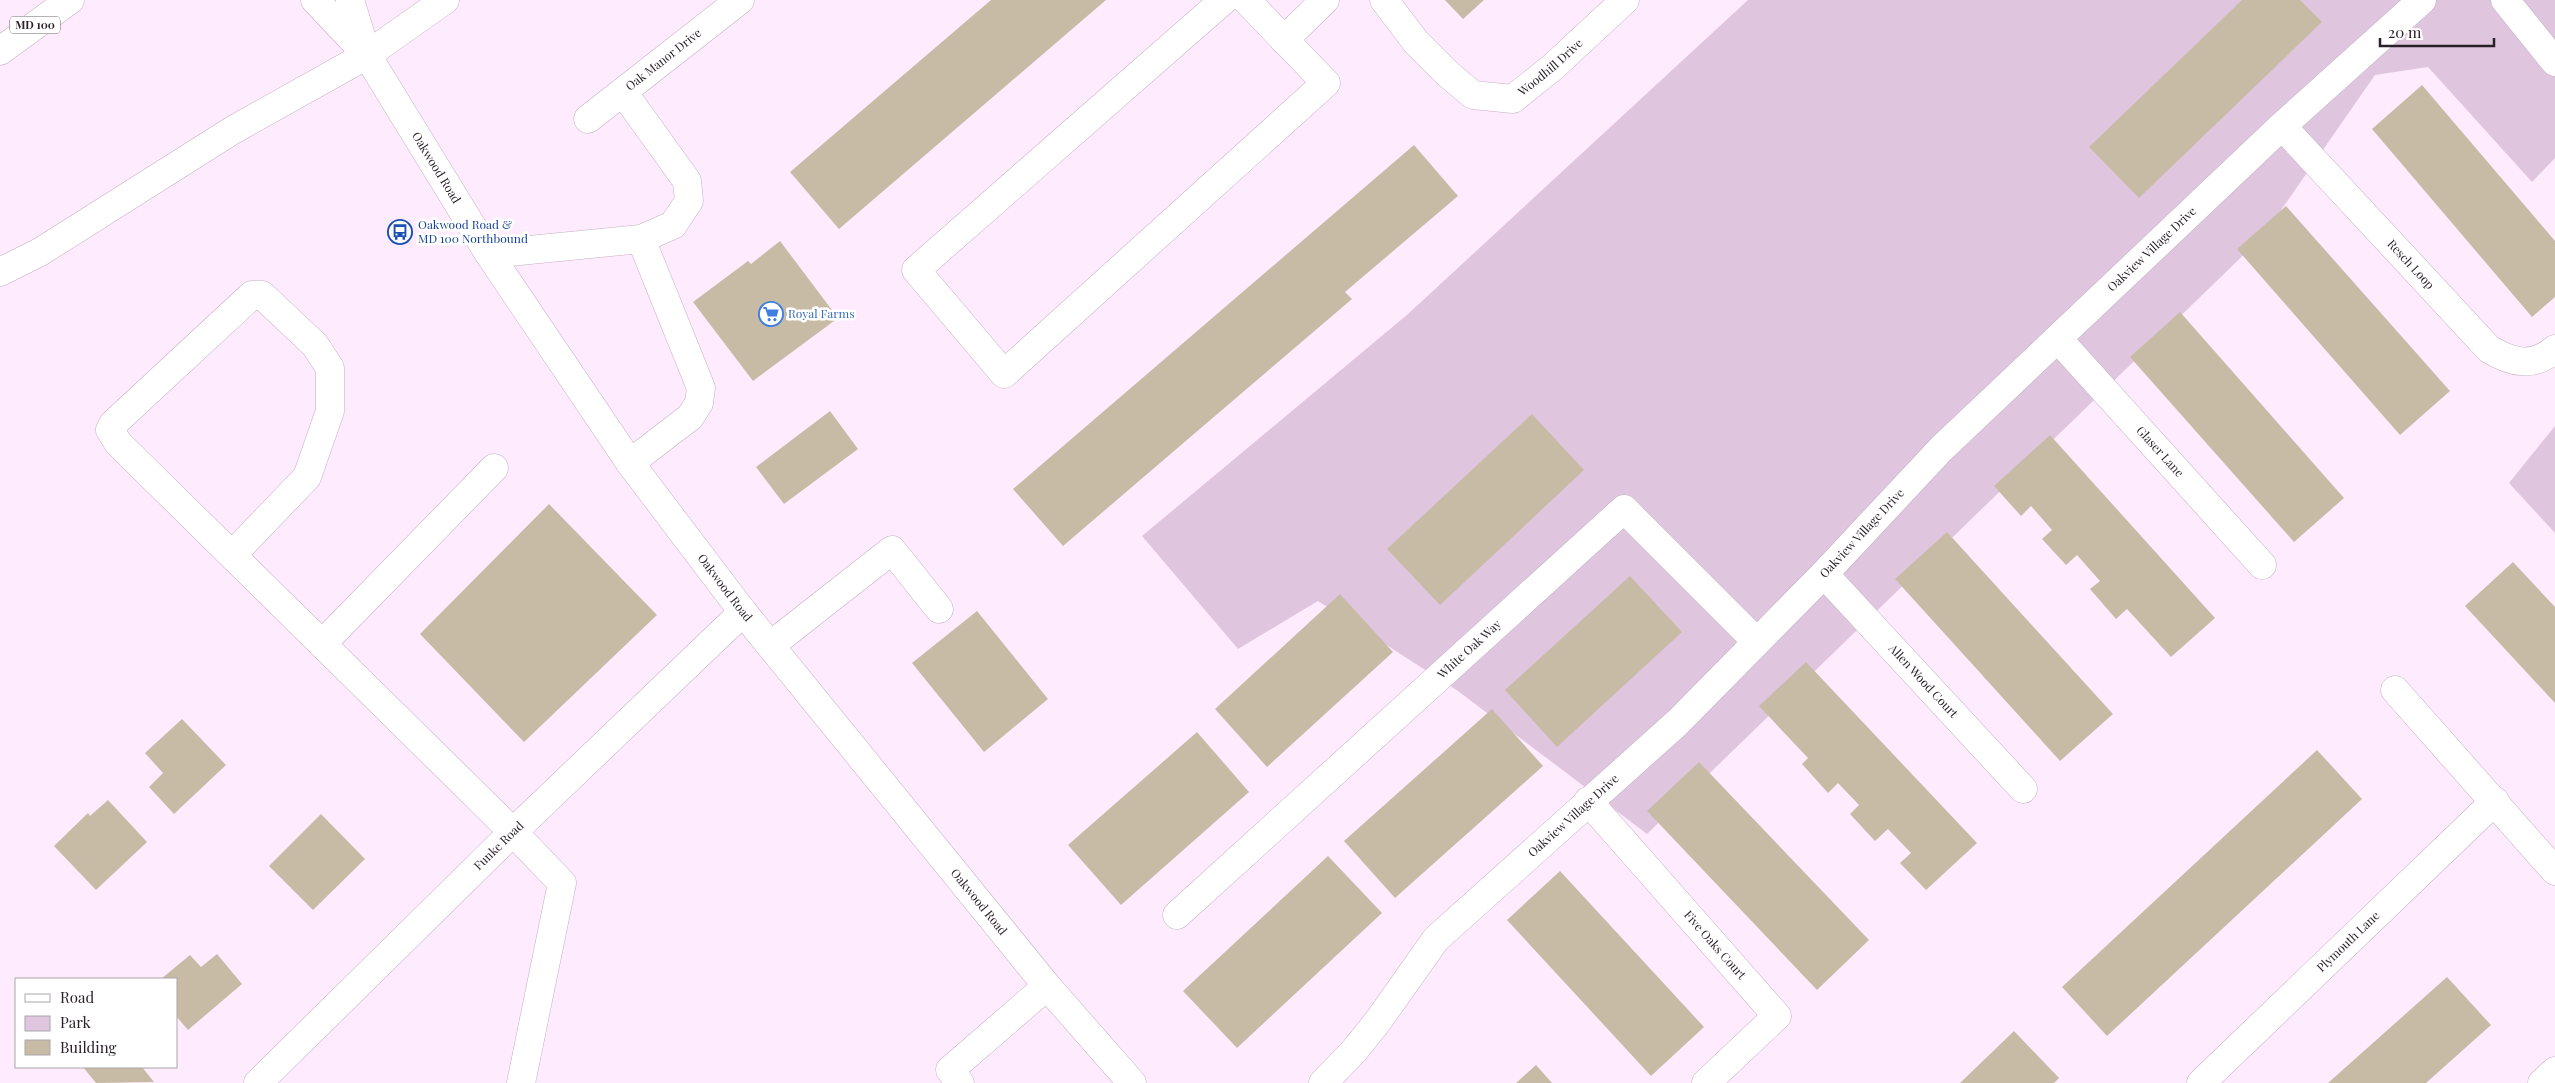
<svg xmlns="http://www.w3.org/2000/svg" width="2555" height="1083" viewBox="0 0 2555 1083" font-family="'Playfair Display',serif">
<rect width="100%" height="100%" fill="#ffebfe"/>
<path fill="#e0c5df" d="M1748,0H2555V158L2532,182L2428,67L2375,75L2263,236L1647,834L1458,691L1318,601L1238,649L1142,536L1408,314Z
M2555,426V533L2509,483Z"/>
<path fill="#c8bba6" d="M991,0H1106L839,229L790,172Z
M1445,0H1484L1463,19Z
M2242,0H2300L2322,22L2139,198L2089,147Z
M2422,85L2555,241V297L2532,317L2372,129Z
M1414,145L1458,196L1345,292L1352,299L1063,546L1013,489Z
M2286,206L2450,391L2400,435L2237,249Z
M780,241L838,318L753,381L693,302L748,261L751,264Z
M2180,312L2344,498L2294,542L2130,357Z
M830,411L858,449L784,504L756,467Z
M1532,414L1584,470L1440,605L1387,549Z
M2050,435L2215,618L2171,657L2127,609L2116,619L2090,589L2100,581L2077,555L2066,565L2042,539L2052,530L2031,506L2021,516L1994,486Z
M549,504L657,615L524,742L420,634Z
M1947,532L2113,714L2060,761L1895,579Z
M2513,562L2555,607V703L2465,606Z
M1630,576L1682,632L1557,747L1505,690Z
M1340,594L1393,652L1267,767L1215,709Z
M977,611L1048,699L984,752L912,663Z
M1806,662L1977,843L1926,890L1900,863L1911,853L1888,829L1875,841L1850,814L1859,805L1838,783L1828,793L1802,764L1808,758L1759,706Z
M1492,709L1543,766L1395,898L1344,841Z
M182,719L226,765L174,814L149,787L163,773L145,753Z
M1197,732L1249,792L1121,905L1068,845Z
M2317,750L2362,799L2107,1036L2062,987Z
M1699,762L1869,940L1817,990L1647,811Z
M108,800L147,842L96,890L54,846L88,813L90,816Z
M321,814L365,859L313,910L269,866Z
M1328,856L1382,913L1237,1048L1183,991Z
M1560,871L1704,1027L1651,1076L1507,920Z
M217,954L242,984L188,1030L176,1016V979H161L190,955L201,967Z
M2447,977L2491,1025L2426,1083H2328Z
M2014,1031L2059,1078L2054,1083H1960Z
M1536,1065L1552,1083H1516Z
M83,1067H142L154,1082L96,1083Z"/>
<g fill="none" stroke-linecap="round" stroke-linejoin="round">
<defs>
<g id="minor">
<path id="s1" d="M315,0L367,55L489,254L630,463L743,612L1047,986L1132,1083"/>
<path d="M350,0L365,49"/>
<path d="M1224,0L916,270L1004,374L1326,83L1246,0"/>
<path id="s2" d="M1384,0L1416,42L1448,74L1473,95L1513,99L1554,66L1625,0"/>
<path d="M2505,0L2555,62"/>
<path d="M1284,40L1325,0"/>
<path d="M367,55L445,0"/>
<path id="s3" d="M588,119L740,0"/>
<path id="s4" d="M2282,126L2489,349C2512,363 2533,368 2555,349"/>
<path d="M489,254L641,239L673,225L689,201L687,181L623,92"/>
<path id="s5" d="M2058,339L2262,565"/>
<path d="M630,463L690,417L699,403L701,388L641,239"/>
<path d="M232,555L307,477L330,411V368L315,345L262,295H252L113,424L110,430L118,443L513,832L562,883L521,1083"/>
<path id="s6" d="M1824,574L2023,789"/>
<path d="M322,644L494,468"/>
<path d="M771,645L892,550L939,609"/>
<path d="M2395,690L2555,871"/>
<path id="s7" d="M1588,801L1777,1016L1706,1083"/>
<path id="s8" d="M1177,915L1624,509L1756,641"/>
<path id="s9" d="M258,1083L513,832L743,612"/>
<path d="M960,1083L950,1070L1047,986"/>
<path id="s10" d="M1323,1083L1354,1051L1378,1021L1436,939L1677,723L1824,574L1941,449L2282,126L2422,0"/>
<path id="s11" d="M2201,1083L2495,801"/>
<path d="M2542,1083L2555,1071"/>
</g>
<path id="highway" d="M0,51L70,0
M0,272L40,252L233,130L367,55"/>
</defs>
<use href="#minor" stroke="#c3b0c2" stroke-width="29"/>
<use href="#highway" stroke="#c3b0c2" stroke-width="29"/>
<use href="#minor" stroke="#fff" stroke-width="28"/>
<use href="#highway" stroke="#fff" stroke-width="28"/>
</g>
<defs>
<symbol id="bus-ring" viewBox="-11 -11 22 22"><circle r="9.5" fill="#fff" stroke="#1a4fb4" stroke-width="1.5"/><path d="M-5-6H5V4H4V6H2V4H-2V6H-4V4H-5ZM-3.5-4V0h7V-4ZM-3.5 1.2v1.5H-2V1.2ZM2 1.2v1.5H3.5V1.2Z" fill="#1a4fb4"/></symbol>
<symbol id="supermarket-ring" viewBox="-11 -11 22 22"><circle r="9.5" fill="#fff" stroke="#3f7fe0" stroke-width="1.5"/><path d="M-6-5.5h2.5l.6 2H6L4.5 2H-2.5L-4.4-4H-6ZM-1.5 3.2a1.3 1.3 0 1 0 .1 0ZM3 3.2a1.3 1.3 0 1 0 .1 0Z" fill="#3f7fe0"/></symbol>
</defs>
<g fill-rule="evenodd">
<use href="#bus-ring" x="386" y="218" width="28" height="28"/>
<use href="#supermarket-ring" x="757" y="300" width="28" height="28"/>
</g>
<g text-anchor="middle" stroke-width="5" stroke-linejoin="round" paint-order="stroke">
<rect fill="#fff" stroke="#686468" stroke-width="1" x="10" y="16.5" width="50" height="17" rx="4"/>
<g font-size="11" font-weight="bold" fill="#282128">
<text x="35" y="29">MD 100</text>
</g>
<g font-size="12" fill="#282128" stroke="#fff">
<text dy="4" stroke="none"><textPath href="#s3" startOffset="96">Oak Manor Drive</textPath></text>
<text dy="4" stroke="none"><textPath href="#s2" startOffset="220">Woodhill Drive</textPath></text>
<text dy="4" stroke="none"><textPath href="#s1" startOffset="208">Oakwood Road</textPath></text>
<text dy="4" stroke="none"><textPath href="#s10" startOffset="1178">Oakview Village Drive</textPath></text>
<text dy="4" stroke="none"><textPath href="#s4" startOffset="189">Resch Loop</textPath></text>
<text dy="4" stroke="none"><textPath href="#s5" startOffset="152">Glaser Lane</textPath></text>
<text dy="4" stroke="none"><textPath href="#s10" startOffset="772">Oakview Village Drive</textPath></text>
<text dy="4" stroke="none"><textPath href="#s1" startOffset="718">Oakwood Road</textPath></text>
<text dy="4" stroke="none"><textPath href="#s8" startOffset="395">White Oak Way</textPath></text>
<text dy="4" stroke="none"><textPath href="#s6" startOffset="146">Allen Wood Court</textPath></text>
<text dy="4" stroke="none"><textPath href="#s10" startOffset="368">Oakview Village Drive</textPath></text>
<text dy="4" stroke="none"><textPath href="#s9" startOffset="338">Funke Road</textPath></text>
<text dy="4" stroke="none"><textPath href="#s1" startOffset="1122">Oakwood Road</textPath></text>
<text dy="4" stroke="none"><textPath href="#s11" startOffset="204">Plymouth Lane</textPath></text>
<text dy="4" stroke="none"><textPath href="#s7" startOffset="192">Five Oaks Court</textPath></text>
</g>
<g font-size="12" fill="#164399" stroke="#fff" text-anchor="start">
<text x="418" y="229">Oakwood Road &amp;<tspan x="418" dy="14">MD 100 Northbound</tspan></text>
</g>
<g font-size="12" fill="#366cbe" stroke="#fff" text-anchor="start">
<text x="788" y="318">Royal Farms</text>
</g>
</g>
<rect x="15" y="978" width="162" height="90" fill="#ffffff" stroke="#a9a6a9"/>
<rect x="25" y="994" width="25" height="8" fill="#ffffff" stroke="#a9a6a9"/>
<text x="60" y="1003" font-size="15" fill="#282128">Road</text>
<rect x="25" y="1016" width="25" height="15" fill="#e0c5df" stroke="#a9a6a9"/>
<text x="60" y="1028" font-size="15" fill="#282128">Park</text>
<rect x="25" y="1040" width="25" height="15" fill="#c8bba6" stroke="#a9a6a9"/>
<text x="60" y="1053" font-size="15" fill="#282128">Building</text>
<path d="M2380 38v8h114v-8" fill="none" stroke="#282128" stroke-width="2.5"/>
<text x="2388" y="38" font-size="15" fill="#282128" stroke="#ffffff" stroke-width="4" paint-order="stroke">20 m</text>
</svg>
